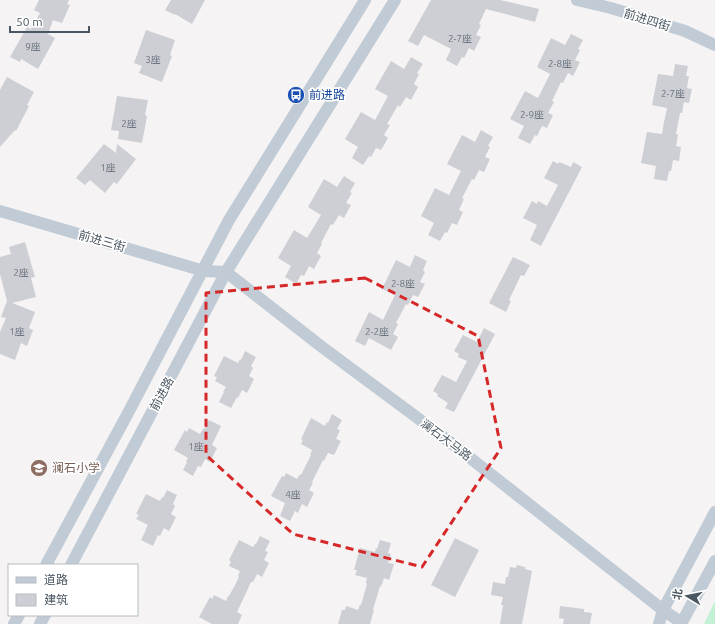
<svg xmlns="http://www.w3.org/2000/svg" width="715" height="624" viewBox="0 0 715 624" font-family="Ubuntu,'Noto Sans SC',sans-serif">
<rect width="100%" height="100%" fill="#f5f3f3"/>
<path fill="#c3f1d5" d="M715,601V624H704Z"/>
<path fill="#cdcfd5" d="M39,0H69L67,4L70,5L62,23L53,20L48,34L55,38L38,69L21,59L20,62L10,57L27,27L31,29L40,13L34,10Z
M171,0H205L192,24L175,14V15L165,10Z
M431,0H500L539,9L535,22L486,9L479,24L481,25L476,35L481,37L474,51L469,48L464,58L462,57L457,66L446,60L451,49L424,35L418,46L408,41Z
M146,30L175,40L170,55L172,56L162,82L139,73L142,66L134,63Z
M571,34L583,40L578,49L580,50L575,60L580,62L573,76L568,73L563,83L561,82L552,101L554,102L548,113L553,115L547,128L542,126L537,136L535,135L530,144L518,138L524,126L510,119L525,91L538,98L550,74L537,67L551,38L565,45Z
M411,57L423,64L417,73L419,74L414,84L418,87L411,100L406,97L400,107L398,105L387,124L390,125L384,135L388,138L381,150L376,148L371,157L369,156L363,165L352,158L358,147L345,139L361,112L375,120L388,96L375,89L391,61L404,69Z
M675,64L688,66L686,76H689L687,88L692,89L689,103L684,102L682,113H680L676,134L678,135L676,146L681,147L679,161L673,160L671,171H669L667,181L654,179L656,166L641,163L647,132L662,134L664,122L667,108L652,105L658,74L673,76Z
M7,77L34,92L27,105L29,106L16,131L15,130L0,147V90Z
M117,96L148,100L145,115L147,116L142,143L118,139L119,131L111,130Z
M481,130L493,137L488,146L490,147L485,157L490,159L484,172L479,170L474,180L472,179L462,198L464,199L459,210L463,212L457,225L452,223L447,233L445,232L440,241L428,235L434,223L421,216L435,188L449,195L461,171L447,164L462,135L475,142Z
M104,144L116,153L117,144L136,159L117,184L114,182L105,193L90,180L85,185L76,178Z
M553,161L558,164L559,162L571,167L573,162L582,167L541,246L530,240L537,225L523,218L532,201L537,204L538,201L547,206L558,185L544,178Z
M344,176L355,183L350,192L352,193L346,203L351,205L344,218L339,215L333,225L331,224L321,243L322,244L317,253L321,256L314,269L309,266L304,276L301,275L296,284L285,277L291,266L278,258L294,230L307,238L321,215L308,207L324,179L337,187Z
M25,242L35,277L31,278L36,297L12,303L35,312L29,328L33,330L27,346L21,343L15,360L0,354V332L6,318L1,317L7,301L0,274V257L11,254L9,247Z
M415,255L427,261L423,270L425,272L420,282L425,284L418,297L413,295L408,305L406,304L396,323L398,324L393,334L398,337L391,350L369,338L365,346L355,341L369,312L383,320L395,295L382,289L396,260L410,267Z
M513,257L530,265L524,276L521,275L509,300L511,301L506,312L489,303Z
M484,328L495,334L454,412L445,408L448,403L437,396L438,394L433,391L442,375L456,382L467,361L458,357L459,354L454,351L463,335L477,342Z
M245,351L256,357L251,366L253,368L249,376L254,379L247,393L242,390L238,398L237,397L231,408L219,402L224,392H223L226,387L215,381L217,377L214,376L224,356L238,363L240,359L241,360Z
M332,414L342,420L337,429L340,430L336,439L341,441L334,455L328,453L324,461L323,460L312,482L313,483L309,490L314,493L307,507L302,504L298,513L295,511L290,521L280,516L285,503L271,496L282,476L284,477L286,473L297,479L300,474L301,475L311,455H310L312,450L301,444L303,440L301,439L311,418L325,426L327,422L328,423Z
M209,420L221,426L212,445L217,448L210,462L205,459L201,467L198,466L193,476L183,470L187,462L186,461L188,458L174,450L185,430L187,432L189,428L200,434L203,429H204Z
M167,490L177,495L173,504L175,506L171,514L176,517L169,531L164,528L160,536L158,535L153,546L141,540L146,530H145L148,525L136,519L139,515L136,514L146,494L160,501L162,497L163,498Z
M260,536L270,541L265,551L268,552L264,560L269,563L262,577L257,574L253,582H251L246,593L237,612L242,615L238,624H212L199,617L210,597L212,599L214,595L226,601L228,596H229L234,587L239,577L238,576L240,571L229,566L231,562L229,560L239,540L253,547L255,544H256Z
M455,538L479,550L455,597L431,585Z
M380,540L391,543L388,553L391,554L388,563L394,564L389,580L384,578L381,587L380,586L373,610H374L370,624H338L342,610H345L346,606L358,610L360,605H361L367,584L366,583L367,578L355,575L357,570H354L360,548L375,552L376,548L377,549Z
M517,565L525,567V569L532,571L522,624H500L503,605H501L503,597L491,595L493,582L505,584L506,577H508L510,567L516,568Z
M560,606L584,609V612L592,613L590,624H563L564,619L559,618Z"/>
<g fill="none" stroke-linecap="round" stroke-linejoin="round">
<path stroke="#c1cbd6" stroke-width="12" d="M577,0L611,8L685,31L715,45
M0,211L204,271L226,272L322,347L450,442L663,610L682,623
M46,565L128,413L229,220L365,0
M71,565L226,272L395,0
M14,624L19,615
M40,624L45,615
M659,624L663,610L715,512
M681,624L715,561"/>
</g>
<path fill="none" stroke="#d62828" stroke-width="3" stroke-dasharray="8 5" stroke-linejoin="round" d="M365,278L478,336L501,448L422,567L293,534L206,455V293Z"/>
<defs>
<symbol id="bus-disc" viewBox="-11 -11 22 22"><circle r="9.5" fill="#1a4fb4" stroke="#fff"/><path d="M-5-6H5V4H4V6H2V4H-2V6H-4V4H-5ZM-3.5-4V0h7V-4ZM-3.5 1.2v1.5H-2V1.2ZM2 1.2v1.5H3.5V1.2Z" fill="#fff"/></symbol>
<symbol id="school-disc" viewBox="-11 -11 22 22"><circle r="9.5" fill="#8d6e63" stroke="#fff"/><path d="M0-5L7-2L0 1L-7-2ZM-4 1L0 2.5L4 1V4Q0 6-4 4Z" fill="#fff"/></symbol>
</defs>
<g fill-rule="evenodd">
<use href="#bus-disc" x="286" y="85" width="20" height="20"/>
<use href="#school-disc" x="29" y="458" width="20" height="20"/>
</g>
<g text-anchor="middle" stroke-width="3.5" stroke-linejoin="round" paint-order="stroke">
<g font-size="10" fill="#6b747e">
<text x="460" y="42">2-7座</text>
<text x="33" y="50">9座</text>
<text x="153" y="63">3座</text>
<text x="560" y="67">2-8座</text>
<text x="673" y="97">2-7座</text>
<text x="532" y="118">2-9座</text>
<text x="129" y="127">2座</text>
<text x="108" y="171">1座</text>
<text x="21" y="276">2座</text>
<text x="403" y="287">2-8座</text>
<text x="17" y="335">1座</text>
<text x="377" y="335">2-2座</text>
<text x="196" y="450">1座</text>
<text x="293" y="498">4座</text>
</g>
<g font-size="12" fill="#4a5661" stroke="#fff">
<text transform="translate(647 20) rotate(17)" y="4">前进四街</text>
<text transform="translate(102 241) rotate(16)" y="4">前进三街</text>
<text transform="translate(162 394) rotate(-62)" y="4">前进路</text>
<text transform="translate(446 440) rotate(37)" y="4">澜石大马路</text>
</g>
<g font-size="12" fill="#164399" stroke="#fff" text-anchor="start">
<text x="309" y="99">前进路</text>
</g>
<g font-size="12" fill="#785e54" stroke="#fff" text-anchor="start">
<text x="52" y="472">澜石小学</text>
</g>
</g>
<rect x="8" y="564" width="130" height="52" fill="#ffffff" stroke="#b7bbc0"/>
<rect x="16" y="577" width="20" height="6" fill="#c1cbd6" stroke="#b7bbc0"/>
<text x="44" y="584" font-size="12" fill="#4a5661">道路</text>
<rect x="16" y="594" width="20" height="12" fill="#cdcfd5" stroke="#b7bbc0"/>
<text x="44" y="604" font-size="12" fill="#4a5661">建筑</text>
<g transform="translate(687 596) rotate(280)" stroke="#ffffff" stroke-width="3" paint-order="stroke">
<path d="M0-3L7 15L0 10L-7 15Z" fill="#4a5661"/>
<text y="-6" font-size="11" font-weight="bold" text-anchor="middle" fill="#4a5661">北</text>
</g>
<path d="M10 26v6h79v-6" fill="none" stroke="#4a5661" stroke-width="2"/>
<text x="16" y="26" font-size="12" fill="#4a5661" stroke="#ffffff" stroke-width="3" paint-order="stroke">50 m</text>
</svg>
